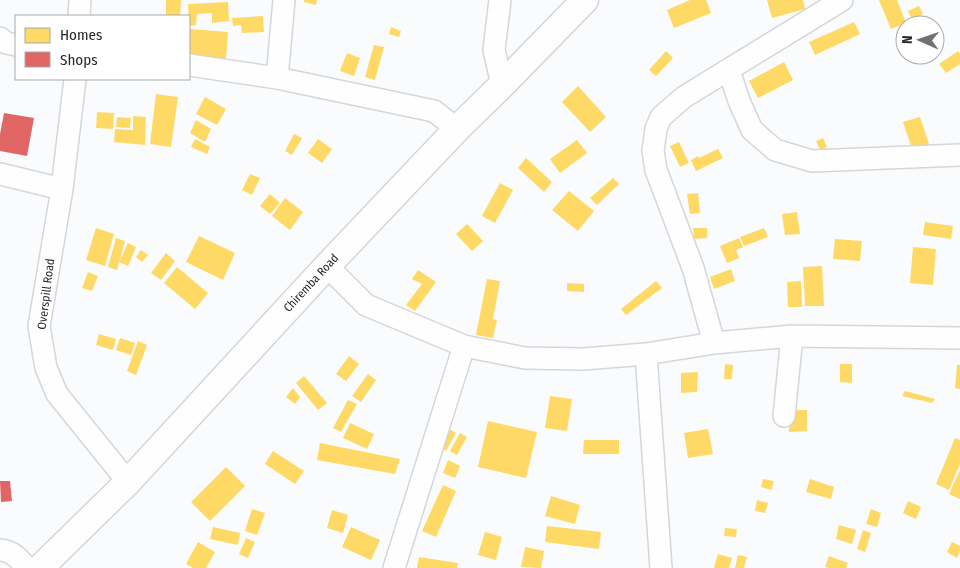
<svg xmlns="http://www.w3.org/2000/svg" width="960" height="568" viewBox="0 0 960 568" font-family="'Fira Sans Condensed',sans-serif">
<rect width="100%" height="100%" fill="#fafbfc"/>
<path fill="#ffd966" d="M166,0H181L180,16L166,15Z
M304,0H317L316,5L304,2Z
M690,0H706L711,13L674,28L667,10Z
M767,0H803L805,9L772,18Z
M879,0H897L906,23L891,29Z
M228,2L229,21L212,23V13L197,14L196,25L189,26L188,4Z
M919,6L923,14L912,19L908,11Z
M263,16L264,32L242,33L241,25L233,26L232,18Z
M854,22L860,34L815,55L809,42Z
M391,27L401,31L399,37L389,34Z
M190,29L228,32L226,59L189,56Z
M374,45L384,47L375,80L365,77Z
M666,51L673,58L656,76L649,70Z
M958,51L960,54V64L946,73L939,64Z
M347,53L360,58L354,76L340,71Z
M784,62L793,80L758,98L749,81Z
M578,86L606,117L590,132L562,102Z
M156,94L178,97L171,147L150,144Z
M205,97L226,109L217,125L196,114Z
M97,112L114,113L113,129L96,128Z
M133,116L146,117L145,145L114,142L115,129L133,130Z
M117,117L131,118L130,128L116,127Z
M920,117L930,147L913,152L903,122Z
M196,120L211,129L205,142L190,133Z
M294,134L302,138L292,155L285,151Z
M823,138L827,147L820,150L816,141Z
M195,139L210,147L207,154L191,147Z
M318,139L332,149L322,163L308,153Z
M577,140L587,153L560,173L550,159Z
M679,142L689,163L680,167L670,146Z
M718,149L723,158L696,171L691,160L698,156L699,158Z
M526,158L552,182L544,192L518,168Z
M250,174L260,178L252,195L242,190Z
M613,178L619,184L597,205L590,198Z
M500,183L513,190L495,223L482,216Z
M569,191L594,211L578,231L552,210Z
M698,193L700,213L690,214L687,194Z
M270,194L280,203L270,214L260,206Z
M285,198L303,212L290,230L272,216Z
M797,212L800,234L785,235L782,214Z
M925,222L953,226L951,239L923,235Z
M467,224L483,241L472,251L456,234Z
M96,228L114,234L105,266L86,260Z
M693,228H707V238L694,239Z
M764,228L768,237L744,246L740,237Z
M199,236L235,253L223,280L186,262Z
M116,238L125,241L117,270L108,267Z
M739,238L743,247L736,250L739,258L727,263L720,246Z
M835,239L862,241L860,261L833,259Z
M128,243L136,247L128,266L119,262Z
M913,247L936,249L933,285L910,283Z
M141,250L148,255L142,262L136,257Z
M166,253L175,261L161,280L151,273Z
M822,266L824,306H805L803,267Z
M177,267L208,293L195,309L164,283Z
M731,269L735,281L714,289L710,277Z
M418,270L436,282L415,311L406,305L422,284L412,279Z
M88,272L98,276L92,291L82,288Z
M487,279L500,281L493,319L497,320L493,338L476,335Z
M656,281L662,288L626,315L621,309Z
M801,281L802,307H788L787,282Z
M567,283L584,284V292L567,291Z
M99,334L116,339L113,350L96,345Z
M120,338L135,343L131,355L116,350Z
M138,341L147,345L136,375L127,371Z
M349,356L359,364L346,381L336,374Z
M725,364L733,365L732,379H724Z
M840,364H852V383L840,382Z
M957,365H960V389L955,388Z
M698,372L697,392L681,393V373Z
M368,374L376,380L361,402L352,396Z
M304,376L327,403L318,410L296,383Z
M293,388L300,397L295,404L286,397Z
M905,391L935,399L932,403L902,396Z
M550,396L572,399L567,431L545,428Z
M348,400L357,404L341,432L333,428Z
M789,410H807V431L789,432Z
M488,421L537,432L526,478L478,467Z
M350,423L374,434L367,449L343,438Z
M444,426L456,433L446,451L434,444Z
M708,429L713,454L688,458L684,433Z
M460,433L467,437L457,455L450,451Z
M955,438L960,440V464L949,490L936,484Z
M584,440H619V454H583Z
M320,443L400,459L395,474L317,460Z
M273,451L304,471L295,484L265,464Z
M448,460L460,466L455,478L443,473Z
M226,467L245,486L210,521L191,502Z
M960,470V499L949,494Z
M763,479L774,481L771,490L761,487Z
M810,479L834,487L831,499L806,492Z
M443,485L456,491L436,537L422,531Z
M551,496L580,505L575,524L545,516Z
M757,500L768,503L765,513L755,511Z
M908,501L921,507L916,519L903,513Z
M252,509L265,513L257,535L245,531Z
M871,509L881,513L877,527L866,524Z
M332,510L348,515L343,533L327,528Z
M839,525L856,530L852,544L836,539Z
M547,526L601,532L599,549L545,542Z
M213,527L240,533L238,545L210,539Z
M351,527L380,540L371,560L342,547Z
M725,528L737,529L736,537L724,536Z
M863,530L871,533L865,552L857,549Z
M485,532L502,537L496,560L478,555Z
M246,538L255,542L248,558L239,554Z
M198,542L215,552L206,568H193L186,564Z
M952,542L960,546V550L957,558L947,552Z
M525,547L544,551L541,568L521,567Z
M718,554L732,558L729,568H714Z
M738,555L747,557L744,568H735Z
M829,556L848,563L846,568H829L825,567Z
M419,557L458,563L457,568H417Z"/>
<path fill="#e06666" d="M4,113L34,118L27,156L0,151V134Z
M0,481H10L12,501L1,502Z"/>
<g fill="none" stroke-linecap="round" stroke-linejoin="round">
<defs>
<path id="minor" d="M500,0L494,50L502,85
M79,16L80,0
M0,38L6,43L16,45
M189,65L277,78L434,111L457,129
M729,70L739,101L752,130L775,150L812,161L960,155
M277,78L284,0
M75,79L62,189L39,326L46,368L57,394L128,482
M0,174L62,189
M327,266L366,305L464,346L525,358L583,359L646,354L714,343L792,336L960,338
M714,343L693,268L656,170L653,151L656,129L661,117L684,97L842,0
M646,354L661,568
M784,416L792,336
M0,550C13,551 19,559 27,568
M394,568L464,346"/>
<path id="major" d="M40,568L128,482L327,266L457,129L502,85L585,0"/>
</defs>
<use href="#minor" stroke="#d5d6d9" stroke-width="24"/>
<use href="#major" stroke="#d5d6d9" stroke-width="29"/>
<use href="#minor" stroke="#fefeff" stroke-width="21"/>
<use href="#major" stroke="#fefeff" stroke-width="26"/>
</g>
<g text-anchor="middle" stroke-width="5" stroke-linejoin="round" paint-order="stroke">
<g font-size="12" fill="#25272b" stroke="#fff">
<text transform="translate(311 283) rotate(-47)" y="4">Chiremba Road</text>
<text transform="translate(46 294) rotate(-83)" y="4">Overspill Road</text>
</g>
</g>
<rect x="15" y="15" width="175" height="65" fill="#ffffff" stroke="#a8a9aa"/>
<rect x="25" y="28" width="25" height="15" fill="#ffd966" stroke="#a8a9aa"/>
<text x="60" y="40" font-size="15" fill="#25272b">Homes</text>
<rect x="25" y="52" width="25" height="15" fill="#e06666" stroke="#a8a9aa"/>
<text x="60" y="65" font-size="15" fill="#25272b">Shops</text>
<g transform="translate(920 40) rotate(272)"><circle r="24" fill="#ffffff" stroke="#a8a9aa"/>
<path d="M0-4L9 19L0 12L-9 19Z" fill="#707174"/>
<text y="-8" font-size="14" font-weight="bold" text-anchor="middle" fill="#25272b">N</text>
</g>
</svg>
